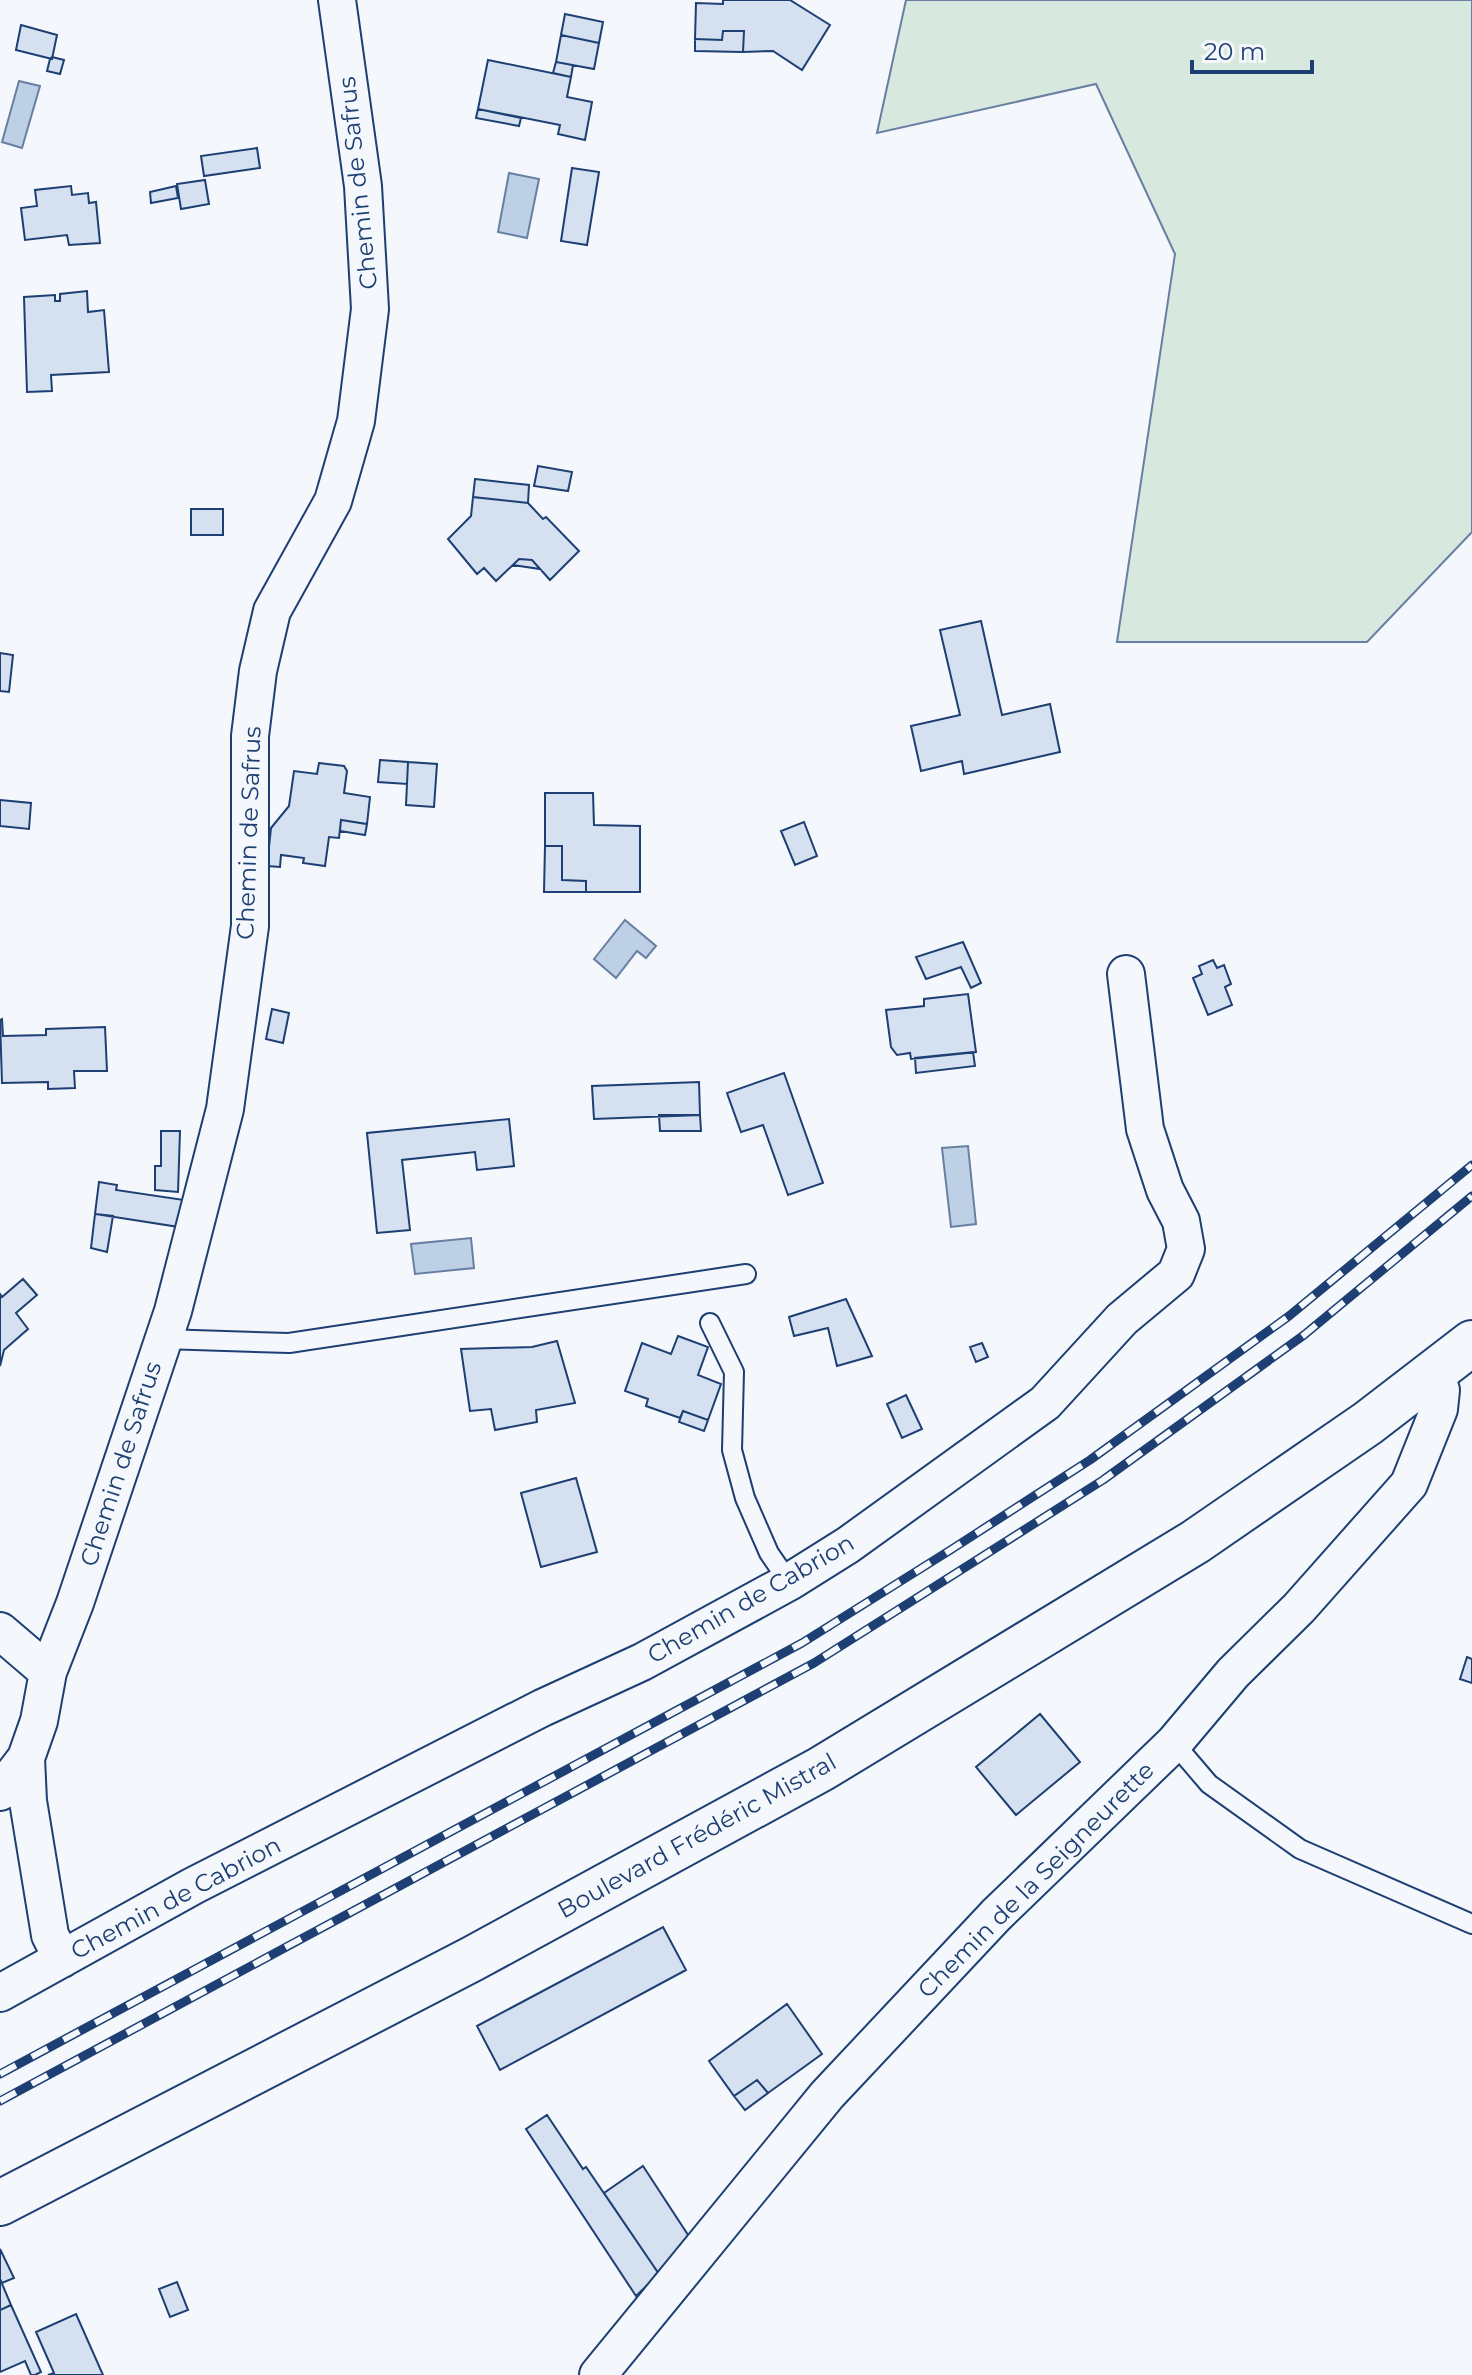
<svg xmlns="http://www.w3.org/2000/svg" width="1472" height="2375" viewBox="0 0 1472 2375" font-family="Montserrat,sans-serif">
<rect width="100%" height="100%" fill="#f4f7fb"/>
<path fill="#d7e8df" stroke="#687fa3" stroke-width="2" d="M906,0H1472V532L1367,642H1117L1175,254L1096,84L877,133Z"/>
<path fill="#bed0e5" stroke="#687fa3" stroke-width="2" d="M19,81L40,86L22,148L2,142Z
M509,173L539,179L527,238L498,232Z
M625,920L656,946L646,958L637,951L616,978L594,959Z
M968,1146L976,1224L951,1227L942,1148Z
M471,1238L474,1268L415,1274L411,1244Z"/>
<path fill="#d5e0f0" stroke="#1d3f73" stroke-width="2" d="M723,0H790L830,25L802,70L773,51L743,52L744,31H723L722,40L695,39L696,3L723,4Z
M565,14L603,22L599,43L561,35Z
M21,25L57,35L52,59L16,50Z
M723,31H744L743,52L695,51V39L722,40Z
M561,35L599,43L594,69L556,62Z
M52,57L64,60L60,74L47,71L50,59Z
M488,60L571,77L567,97L592,102L585,140L558,134L560,125L478,109Z
M556,62L573,65L571,77L553,73Z
M478,109L521,118L519,126L476,118Z
M257,148L260,168L204,176L201,156Z
M572,168L599,172L587,245L561,241Z
M205,180L209,204L181,209L177,184Z
M71,186L72,195L88,193L89,203L96,202L100,243L69,245L67,235L25,240L21,208L37,206L35,190Z
M176,186L178,198L151,203L150,192Z
M87,291L88,312L104,310L109,372L51,375L52,391L27,392L24,297L55,295V301H60V294Z
M538,466L572,472L568,491L534,486Z
M475,479L529,485L528,503L473,497Z
M473,497L528,503L543,519L546,517L579,551L550,580L532,560L519,559L496,581L484,568L477,574L448,539L471,516Z
M191,509H223V535H191Z
M519,559L532,560L540,569L513,565Z
M981,621L1002,715L1050,704L1060,752L964,774L962,761L921,771L911,726L960,715L940,630Z
M0,653L13,655L9,692L0,691Z
M380,760L408,762L407,784L378,782Z
M408,762L437,764L434,807L406,805Z
M319,763L344,766L347,771L344,793L370,797L367,824L341,820L339,838L329,837L325,866L303,863L304,858L281,855L280,867L267,866L271,828L289,806L294,771L317,774Z
M545,793H593L594,825L640,826V892H586V881L562,880V846H545Z
M0,800L31,803L29,829L0,826Z
M341,820L367,824L365,835L340,831Z
M804,822L817,856L795,865L781,831Z
M545,846H562V880L586,881V892H544Z
M963,942L981,983L971,988L961,967L926,979L916,957Z
M1213,960L1217,968L1224,965L1231,984L1225,987L1232,1005L1208,1015L1193,978L1202,974L1199,966Z
M968,994L976,1052L911,1059L910,1053L897,1055L891,1047L886,1010L924,1006V999Z
M272,1009L289,1013L283,1043L266,1039Z
M2,1019L3,1036L46,1035V1029L105,1027L107,1071H74L75,1088L48,1089V1082L2,1083L0,1020Z
M973,1052L975,1066L916,1073L915,1058Z
M784,1073L823,1183L788,1195L763,1125L741,1132L727,1093Z
M699,1082L700,1115L594,1119L592,1086Z
M659,1115H700L701,1131H660Z
M509,1119L514,1166L477,1170L475,1152L402,1160L410,1230L377,1233L367,1133Z
M161,1131H180L178,1192L155,1190V1166H161Z
M99,1182L117,1185L116,1190L184,1200L179,1227L95,1214Z
M95,1214L113,1216L107,1252L91,1248Z
M23,1279L37,1295L16,1313L28,1329L4,1350L0,1366V1294L2,1297Z
M846,1299L872,1356L837,1366L828,1328L794,1336L789,1317Z
M678,1336L708,1347L698,1375L721,1384L708,1420L683,1411L680,1418L646,1406L648,1399L625,1391L642,1343L671,1354Z
M557,1341L575,1403L536,1410L537,1422L495,1430L491,1409L470,1411L461,1349L532,1347Z
M982,1343L988,1357L976,1362L970,1347Z
M906,1395L922,1429L902,1438L887,1404Z
M683,1411L708,1420L704,1431L679,1422Z
M576,1478L597,1552L541,1567L521,1493Z
M1467,1657L1472,1659V1683L1460,1679Z
M1040,1714L1080,1762L1016,1815L976,1767Z
M663,1927L686,1970L500,2070L477,2026Z
M787,2004L822,2054L768,2093L757,2080L734,2096L709,2061Z
M757,2080L768,2093L745,2110L734,2096Z
M547,2115L583,2169L586,2167L659,2274L636,2296L526,2129Z
M643,2166L690,2238L659,2274L604,2193Z
M0,2249L14,2278L2,2283L0,2279Z
M0,2279L11,2305L0,2310Z
M177,2282L188,2310L170,2317L159,2289Z
M11,2305L41,2372L35,2375H31L25,2361L0,2372V2310Z
M76,2314L103,2375H48L54,2373L36,2332Z"/>
<g fill="none" stroke-linecap="round" stroke-linejoin="round">
<defs>
<path id="lane" d="M710,1323L734,1372L732,1450L745,1498L769,1553L789,1582
M163,1339L289,1343L746,1274
M1174,1743L1209,1784L1300,1849L1472,1924"/>
<path id="street" d="M0,1631L48,1672
M26,1758L28,1801L50,1935L62,1959
M0,1792L26,1758L39,1721L48,1672L75,1603L173,1311L225,1109L250,926V736L258,671L272,611L333,501L356,421L370,309L363,186L337,0
M0,1993L193,1886L542,1708L642,1662L789,1582L848,1545L1045,1403L1122,1319L1176,1274L1186,1249L1181,1221L1165,1190L1145,1129L1126,974
M598,2375L827,2095L996,1915L1174,1743L1233,1673L1299,1608L1409,1484L1439,1409L1441,1390L1434,1374"/>
<path id="secondary" d="M0,2203L472,1959L821,1769L1195,1542L1368,1423L1472,1343"/>
</defs>
<use href="#lane" stroke="#1d3f73" stroke-width="22"/>
<use href="#street" stroke="#1d3f73" stroke-width="40"/>
<use href="#secondary" stroke="#1d3f73" stroke-width="48"/>
<use href="#lane" stroke="#f4f7fb" stroke-width="18"/>
<use href="#street" stroke="#f4f7fb" stroke-width="36"/>
<use href="#secondary" stroke="#f4f7fb" stroke-width="44"/>
<defs>
<path id="rail" d="M0,2074L802,1643L952,1549L1090,1460L1289,1316L1472,1165
M0,2101L814,1663L1103,1480L1304,1335L1472,1196"/>
</defs>
<use href="#rail" stroke="#1d3f73" stroke-width="9"/>
<use href="#rail" stroke="#f4f7fb" stroke-width="6" stroke-dasharray="18" stroke-linecap="butt"/>
</g>
<g text-anchor="middle" stroke-width="6" stroke-linejoin="round" paint-order="stroke">
<g font-size="24" fill="#1d3f73" stroke="#f4f7fb">
<text transform="translate(358 183) rotate(-96)" y="8">Chemin de Safrus</text>
<text transform="translate(249 833) rotate(-88)" y="8">Chemin de Safrus</text>
<text transform="translate(121 1464) rotate(-72)" y="8">Chemin de Safrus</text>
<text transform="translate(751 1599) rotate(-30)" y="8">Chemin de Cabrion</text>
<text transform="translate(697 1836) rotate(-29)" y="8">Boulevard Frédéric Mistral</text>
<text transform="translate(1036 1880) rotate(-45)" y="8">Chemin de la Seigneurette</text>
<text transform="translate(176 1898) rotate(-28)" y="8">Chemin de Cabrion</text>
</g>
</g>
<path d="M1192 60v12h120v-12" fill="none" stroke="#1d3f73" stroke-width="4"/>
<text x="1204" y="60" font-size="24" fill="#1d3f73" stroke="#f4f7fb" stroke-width="6" paint-order="stroke">20 m</text>
</svg>
